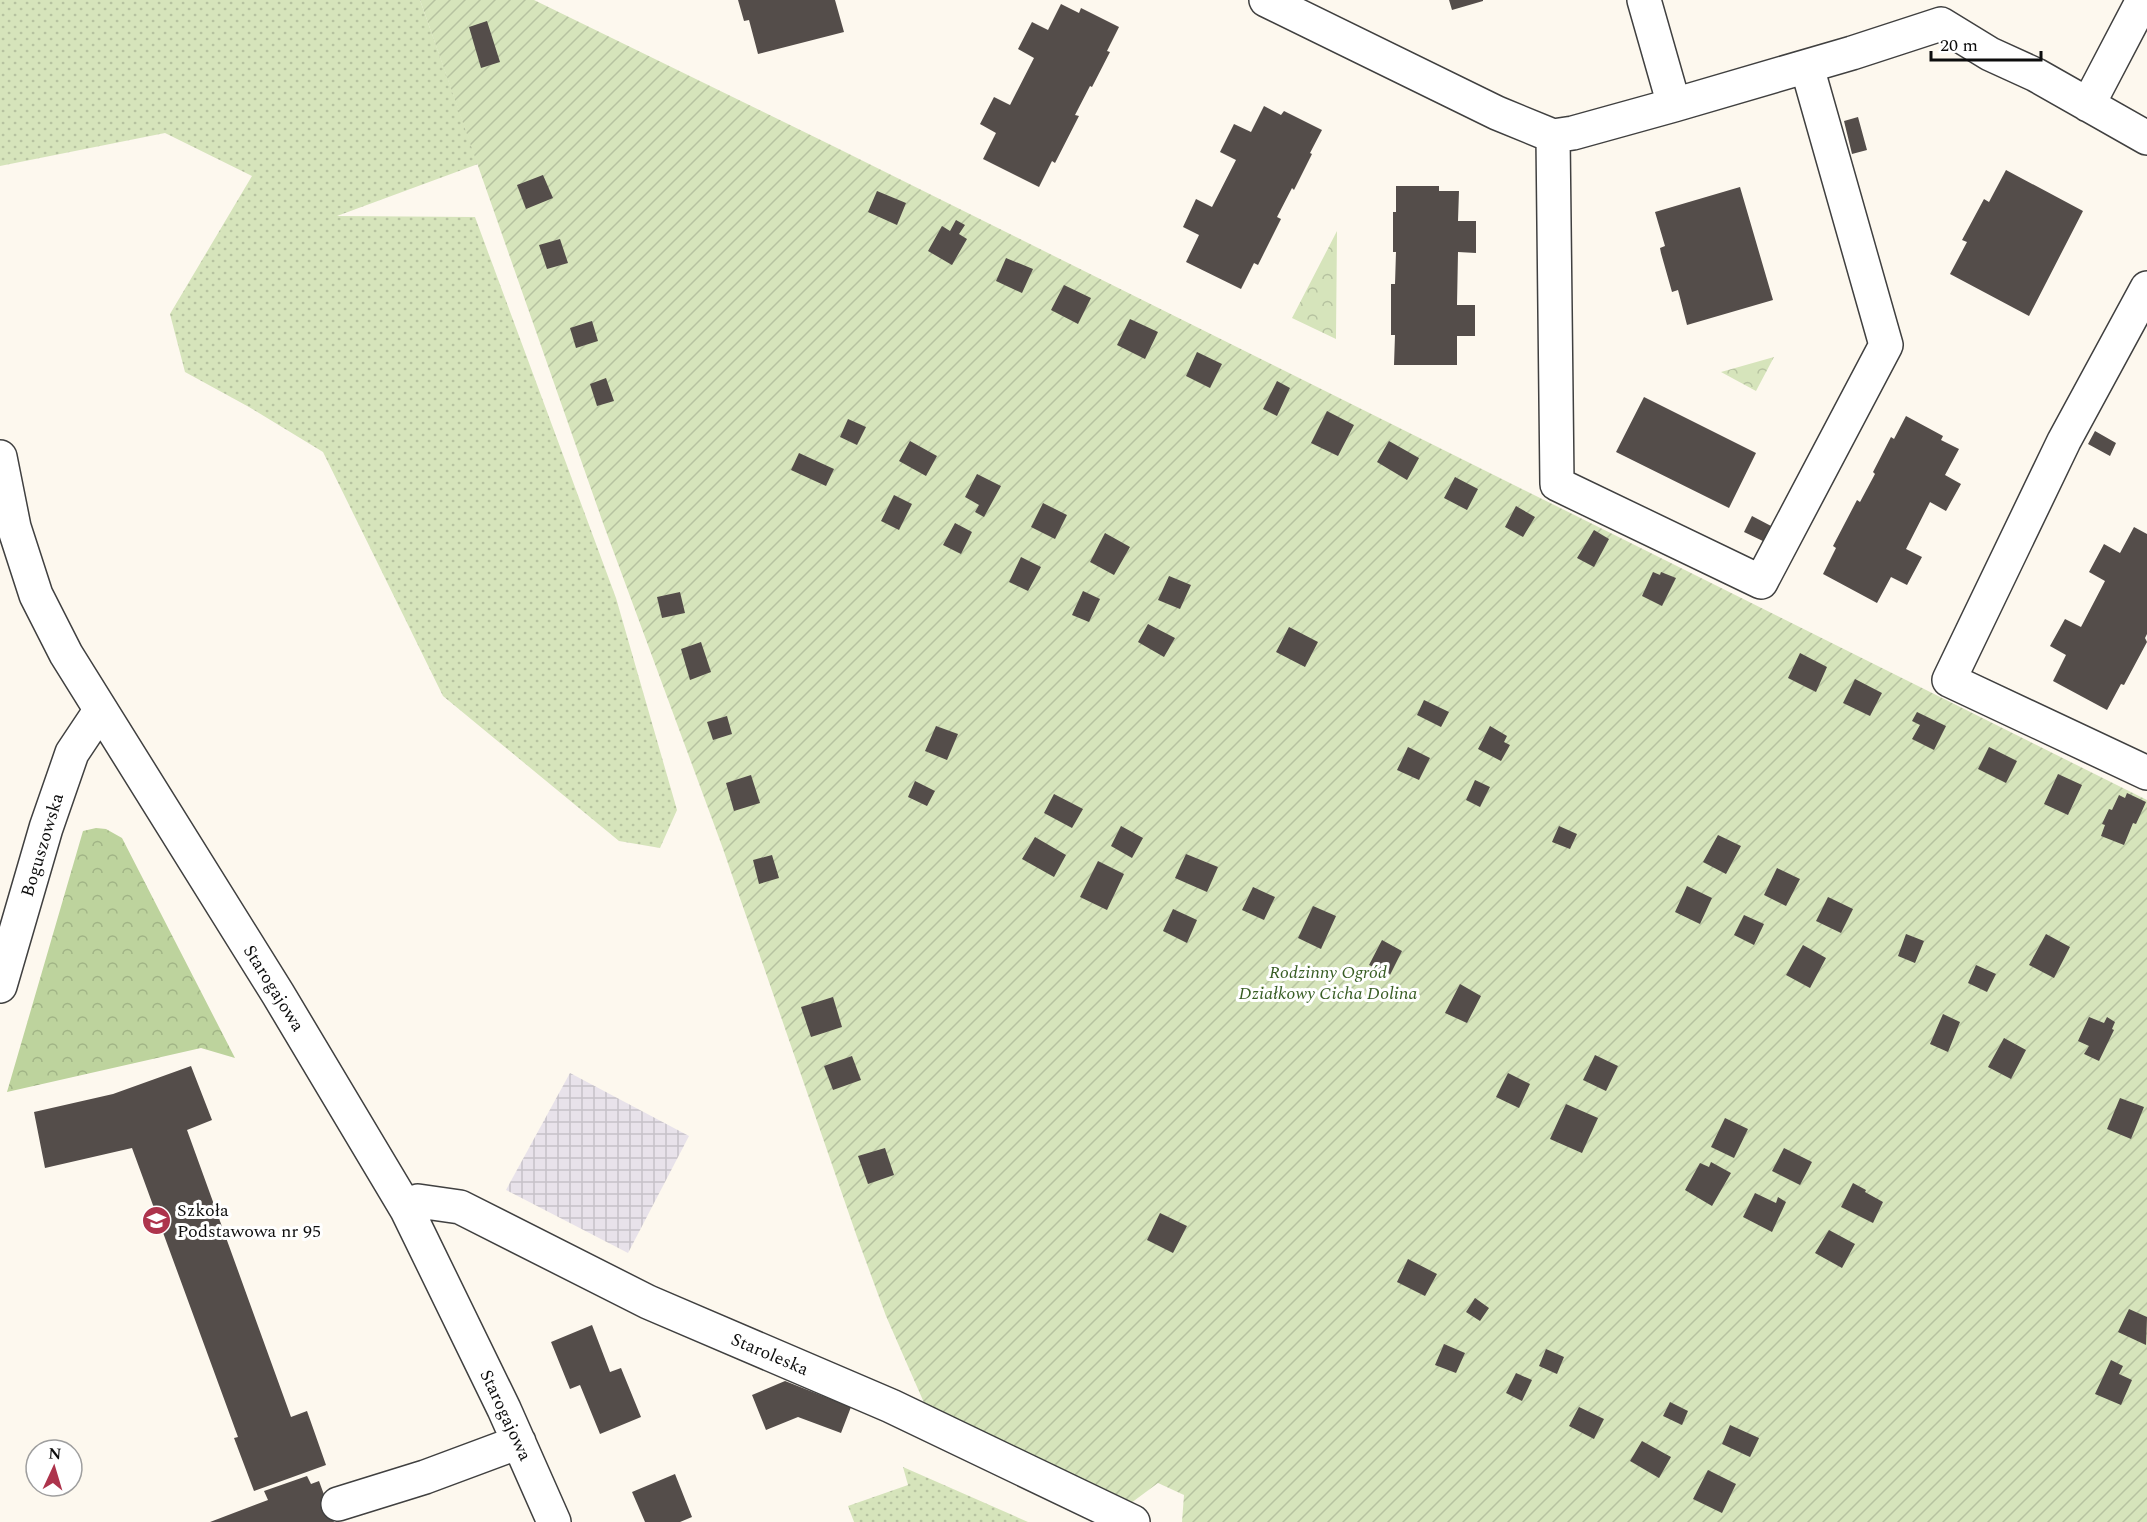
<svg xmlns="http://www.w3.org/2000/svg" width="2147" height="1522" viewBox="0 0 2147 1522" font-family="Spectral,serif">
<defs>
<pattern id="industrial-grid" width="8" height="8" patternUnits="userSpaceOnUse" patternTransform="scale(1.5)"><rect width="8" height="8" fill="#e8e2ea"/><path d="M0 4h8M4 0v8" fill="none" stroke="#c6c1c8"/></pattern>
<pattern id="grass-dots" width="8" height="8" patternUnits="userSpaceOnUse" patternTransform="scale(1.5)"><rect width="8" height="8" fill="#d6e4bb"/><path d="M2 2h.1M6 6h.1" fill="none" stroke="#b6c2a0" stroke-width="1.8" stroke-linecap="round"/></pattern>
<pattern id="forest-crowns" width="20" height="18" patternUnits="userSpaceOnUse" patternTransform="scale(1.5)"><rect width="20" height="18" fill="#bdd39d"/><path d="M2 6a3 3 0 1 1 6 0M12 15a3 3 0 1 1 6 0" fill="none" stroke="#a1b486"/></pattern>
<pattern id="park-crowns" width="20" height="18" patternUnits="userSpaceOnUse" patternTransform="scale(1.5)"><rect width="20" height="18" fill="#d6e4bb"/><path d="M2 6a3 3 0 1 1 6 0M12 15a3 3 0 1 1 6 0" fill="none" stroke="#b6c2a0"/></pattern>
<pattern id="garden-furrows" width="10" height="10" patternUnits="userSpaceOnUse" patternTransform="scale(1.5)"><rect width="10" height="10" fill="#d6e4bb"/><path d="M-1 1l2-2M0 10L10 0M9 11l2-2" fill="none" stroke="#b6c2a0"/></pattern>
</defs>
<rect width="100%" height="100%" fill="#fdf8ee"/>
<path fill="url(#industrial-grid)" d="M570,1073L689,1136L628,1253L506,1190Z"/>
<path fill="url(#grass-dots)" d="M0,0H420L478,164L337,216L475,217L616,598L677,810L660,848L619,841L443,696L323,452L249,407L185,372L170,314L252,176L165,133L0,166Z
M903,1467L1028,1522H854L848,1506L908,1485Z"/>
<path fill="url(#forest-crowns)" d="M96,828L106,829L122,838L235,1058L201,1048L7,1092L83,831Z"/>
<path fill="url(#park-crowns)" d="M1337,231L1336,339L1292,318Z
M1774,357L1756,391L1721,372Z"/>
<path fill="url(#garden-furrows)" d="M420,0H534L833,146L2147,800V1522H1182L1184,1495L1158,1483L1127,1506L925,1405L886,1316L857,1237L722,846L603,523Z"/>
<path fill="#544d4a" d="M738,0H835L844,32L758,54L749,20L744,21Z
M1449,0H1483V1L1452,10Z
M1061,4L1079,13L1081,8L1119,27L1107,51L1110,52L1092,87L1090,86L1075,115L1079,116L1055,163L1052,161L1039,187L983,159L996,133L980,124L994,97L1010,105L1034,58L1018,49L1032,22L1048,30Z
M487,21L500,62L481,68L469,27Z
M1264,106L1281,115L1284,111L1322,130L1310,153L1312,154L1294,190L1292,188L1277,217L1281,219L1258,265L1254,263L1241,289L1186,262L1199,235L1183,227L1196,199L1212,207L1236,160L1220,152L1234,124L1251,132Z
M1858,117L1867,150L1852,154L1844,121Z
M2006,170L2083,211L2029,316L1950,274L1967,242L1962,240L1984,199L1989,202Z
M543,175L553,198L526,209L517,185Z
M1396,186H1439V191H1459L1458,221H1476V253L1458,252L1457,305H1475V336H1457V365H1394L1395,335H1391V284H1395L1396,252H1393V212H1396Z
M1740,187L1773,300L1687,325L1678,290L1672,292L1661,253L1660,248L1665,246L1655,212Z
M877,191L906,203L897,225L868,212Z
M956,220L965,225L959,234L967,239L952,265L928,251L942,226L950,231Z
M560,239L568,263L547,269L539,245Z
M1006,258L1033,269L1022,293L996,281Z
M1064,285L1091,298L1078,324L1051,310Z
M1130,319L1158,332L1145,359L1117,345Z
M592,321L598,341L576,348L570,328Z
M1197,352L1222,364L1210,388L1186,376Z
M606,378L614,401L597,406L590,384Z
M1277,381L1290,388L1277,416L1263,409Z
M1644,397L1756,453L1729,508L1616,452Z
M1327,411L1354,425L1338,456L1311,443Z
M1906,416L1943,436L1941,440L1959,449L1945,475L1961,484L1946,511L1930,502L1906,549L1922,557L1907,585L1891,577L1877,603L1823,574L1836,548L1833,546L1857,500L1860,502L1875,474L1873,472L1891,437L1894,439Z
M848,419L866,427L857,445L840,437Z
M2095,431L2116,443L2110,456L2088,444Z
M910,441L937,456L926,476L899,461Z
M1389,441L1419,458L1407,480L1377,462Z
M799,453L834,469L826,486L791,470Z
M977,474L1001,486L984,517L975,512L979,505L965,497Z
M1455,477L1478,489L1467,510L1444,498Z
M894,495L912,504L899,530L881,521Z
M1043,503L1067,515L1055,539L1031,527Z
M1516,506L1535,517L1523,537L1505,527Z
M1752,516L1773,527L1765,542L1744,532Z
M955,523L972,532L961,554L943,545Z
M2134,527L2147,534V634L2145,638L2147,642L2124,685L2121,684L2107,710L2053,681L2066,655L2050,646L2065,619L2081,627L2105,581L2089,572L2104,544L2120,553Z
M1594,530L1609,539L1594,567L1577,558Z
M1105,533L1130,547L1114,575L1090,562Z
M1021,557L1041,567L1028,591L1009,582Z
M1653,572L1660,575L1661,572L1676,578L1662,606L1642,596Z
M1169,576L1191,585L1180,609L1158,600Z
M1083,591L1100,599L1089,622L1072,615Z
M680,592L685,613L662,618L657,597Z
M1148,624L1175,638L1164,657L1138,642Z
M1289,627L1318,642L1305,667L1276,652Z
M701,642L711,672L690,680L681,649Z
M1800,653L1827,667L1816,692L1788,678Z
M1855,679L1882,693L1870,716L1843,703Z
M1424,700L1449,712L1441,727L1417,715Z
M1917,712L1946,726L1934,750L1912,739L1920,725L1912,721Z
M727,716L732,734L713,740L707,722Z
M936,726L958,734L947,760L925,751Z
M1490,726L1507,736L1504,742L1510,745L1501,761L1478,749Z
M1408,747L1430,758L1419,780L1397,770Z
M1989,747L2017,761L2006,783L1978,769Z
M2058,774L2082,785L2068,815L2044,804Z
M751,775L760,803L734,811L726,783Z
M1475,780L1490,787L1480,807L1466,800Z
M915,781L935,791L927,806L908,797Z
M2127,793L2146,802L2136,824L2133,823L2124,845L2101,836L2105,825L2102,824L2109,809L2112,810L2119,795L2125,798Z
M1054,794L1083,809L1072,828L1044,813Z
M1121,826L1143,838L1132,858L1111,846Z
M1559,826L1577,834L1570,849L1552,842Z
M1718,835L1741,846L1726,874L1703,862Z
M1035,837L1066,855L1054,877L1022,859Z
M1186,854L1218,867L1207,892L1175,878Z
M772,855L779,878L759,884L753,860Z
M1098,861L1124,874L1107,910L1080,897Z
M1777,868L1800,879L1786,906L1764,895Z
M1687,886L1712,898L1700,924L1675,912Z
M1253,887L1275,897L1264,920L1242,910Z
M1828,897L1853,909L1841,933L1816,921Z
M1313,906L1336,916L1321,949L1298,938Z
M1173,909L1197,920L1187,943L1163,931Z
M1744,915L1764,924L1754,945L1734,935Z
M1906,934L1924,941L1915,963L1898,956Z
M2046,934L2070,947L2054,978L2029,965Z
M1382,940L1402,951L1390,975L1369,965Z
M1803,945L1826,958L1810,988L1786,975Z
M1976,965L1996,974L1987,992L1968,983Z
M1460,984L1481,996L1467,1023L1445,1013Z
M833,997L842,1027L811,1037L801,1007Z
M1943,1014L1960,1022L1948,1052L1930,1044Z
M2089,1017L2104,1023L2107,1017L2115,1022L2112,1029L2114,1030L2099,1061L2084,1054L2089,1046L2078,1041Z
M2004,1038L2026,1050L2011,1079L1988,1067Z
M1595,1055L1618,1066L1606,1091L1583,1080Z
M852,1056L861,1080L833,1090L824,1066Z
M191,1066L212,1120L187,1130L291,1417L307,1411L326,1465L254,1491L234,1438L238,1437L132,1148L45,1168L34,1112L113,1094Z
M1508,1073L1530,1084L1519,1108L1496,1097Z
M2120,1098L2144,1107L2131,1139L2107,1129Z
M1566,1104L1598,1118L1582,1153L1550,1139Z
M1725,1118L1748,1129L1734,1158L1711,1147Z
M885,1148L894,1175L868,1184L858,1156Z
M1784,1148L1812,1162L1800,1185L1772,1171Z
M1711,1162L1731,1173L1712,1206L1685,1190L1700,1163L1709,1167Z
M1853,1183L1866,1190L1865,1192L1883,1202L1873,1223L1841,1207Z
M1755,1193L1776,1203L1778,1197L1786,1202L1772,1232L1743,1217Z
M1160,1213L1187,1226L1173,1253L1147,1240Z
M1829,1230L1855,1244L1842,1268L1815,1253Z
M1408,1259L1437,1274L1425,1296L1397,1282Z
M1475,1298L1489,1308L1480,1321L1466,1312Z
M2129,1309L2147,1317L2146,1345L2118,1332Z
M592,1325L610,1372L621,1368L641,1417L600,1434L580,1385L570,1389L551,1342Z
M1444,1344L1465,1353L1456,1373L1435,1365Z
M1546,1349L1564,1357L1557,1374L1539,1366Z
M2111,1360L2123,1366L2119,1374L2132,1380L2121,1405L2095,1394Z
M1516,1373L1532,1380L1522,1401L1506,1393Z
M785,1381L851,1407L841,1433L798,1417L766,1430L752,1395Z
M1670,1402L1688,1411L1682,1425L1663,1416Z
M1579,1407L1604,1419L1594,1439L1569,1426Z
M1730,1425L1759,1438L1750,1457L1722,1444Z
M1642,1441L1671,1457L1659,1478L1630,1461Z
M1708,1470L1736,1484L1722,1513L1693,1499Z
M675,1474L692,1517L680,1522H645L632,1492Z
M307,1476L311,1484L319,1481L334,1522H210L268,1500L264,1491Z"/>
<g fill="none" stroke-linecap="round" stroke-linejoin="round">
<defs>
<path id="minor" d="M1266,0L1497,113L1553,136L1573,133L1674,105L1852,53L1941,24L1990,54L2036,75L2147,138
M1644,0L1674,105
M2088,105L2143,0
M1553,136L1557,484L1761,582L1886,345L1807,67
M2147,288L2064,441L1949,680L2147,773
M0,457L14,527L36,595L66,654L278,994L407,1210L504,1409L554,1522
M0,986L46,828L72,753L100,711
M407,1210L418,1201L460,1207L648,1302L891,1406L1133,1522
M338,1504L425,1477L519,1442"/>
</defs>
<use href="#minor" stroke="#404040" stroke-width="36"/>
<use href="#minor" stroke="#fff" stroke-width="33"/>
</g>
<defs>
<symbol id="school-disc" viewBox="-11 -11 22 22"><circle r="9.5" fill="#ad344c" stroke="#fff"/><path d="M0-5L7-2L0 1L-7-2ZM-4 1L0 2.5L4 1V4Q0 6-4 4Z" fill="#fff"/></symbol>
</defs>
<g fill-rule="evenodd">
<use href="#school-disc" x="140" y="1204" width="33" height="33"/>
</g>
<g text-anchor="middle" stroke-width="6" stroke-linejoin="round" paint-order="stroke">
<g font-size="18" fill="#0d0d0d" stroke="#fff">
<text transform="translate(42 845) rotate(-73)" y="6">Boguszowska</text>
<text transform="translate(274 988) rotate(58)" y="6">Starogajowa</text>
<text transform="translate(770 1354) rotate(23)" y="6">Staroleska</text>
<text transform="translate(506 1415) rotate(65)" y="6">Starogajowa</text>
</g>
<g font-size="18" font-style="italic" fill="#385d24" stroke="#fff">
<text x="1328" y="978">Rodzinny Ogród<tspan x="1328" dy="21">Działkowy Cicha Dolina</tspan></text>
</g>
<g font-size="18" fill="#0d0d0d" stroke="#fff" text-anchor="start">
<text x="177" y="1216">Szkoła<tspan x="177" dy="21">Podstawowa nr 95</tspan></text>
</g>
</g>
<g transform="translate(54 1468) rotate(4)"><circle r="28" fill="#ffffff" stroke="#9e9e9e" stroke-width="1.5"/>
<path d="M0-4.5L10 22L0 15L-10 22Z" fill="#ad344c"/>
<text y="-9" font-size="16" font-weight="bold" text-anchor="middle" fill="#0d0d0d">N</text>
</g>
<path d="M1931 51v9h110v-9" fill="none" stroke="#0d0d0d" stroke-width="3"/>
<text x="1940" y="51" font-size="18" fill="#0d0d0d" stroke="#ffffff" stroke-width="4.5" paint-order="stroke">20 m</text>
</svg>
